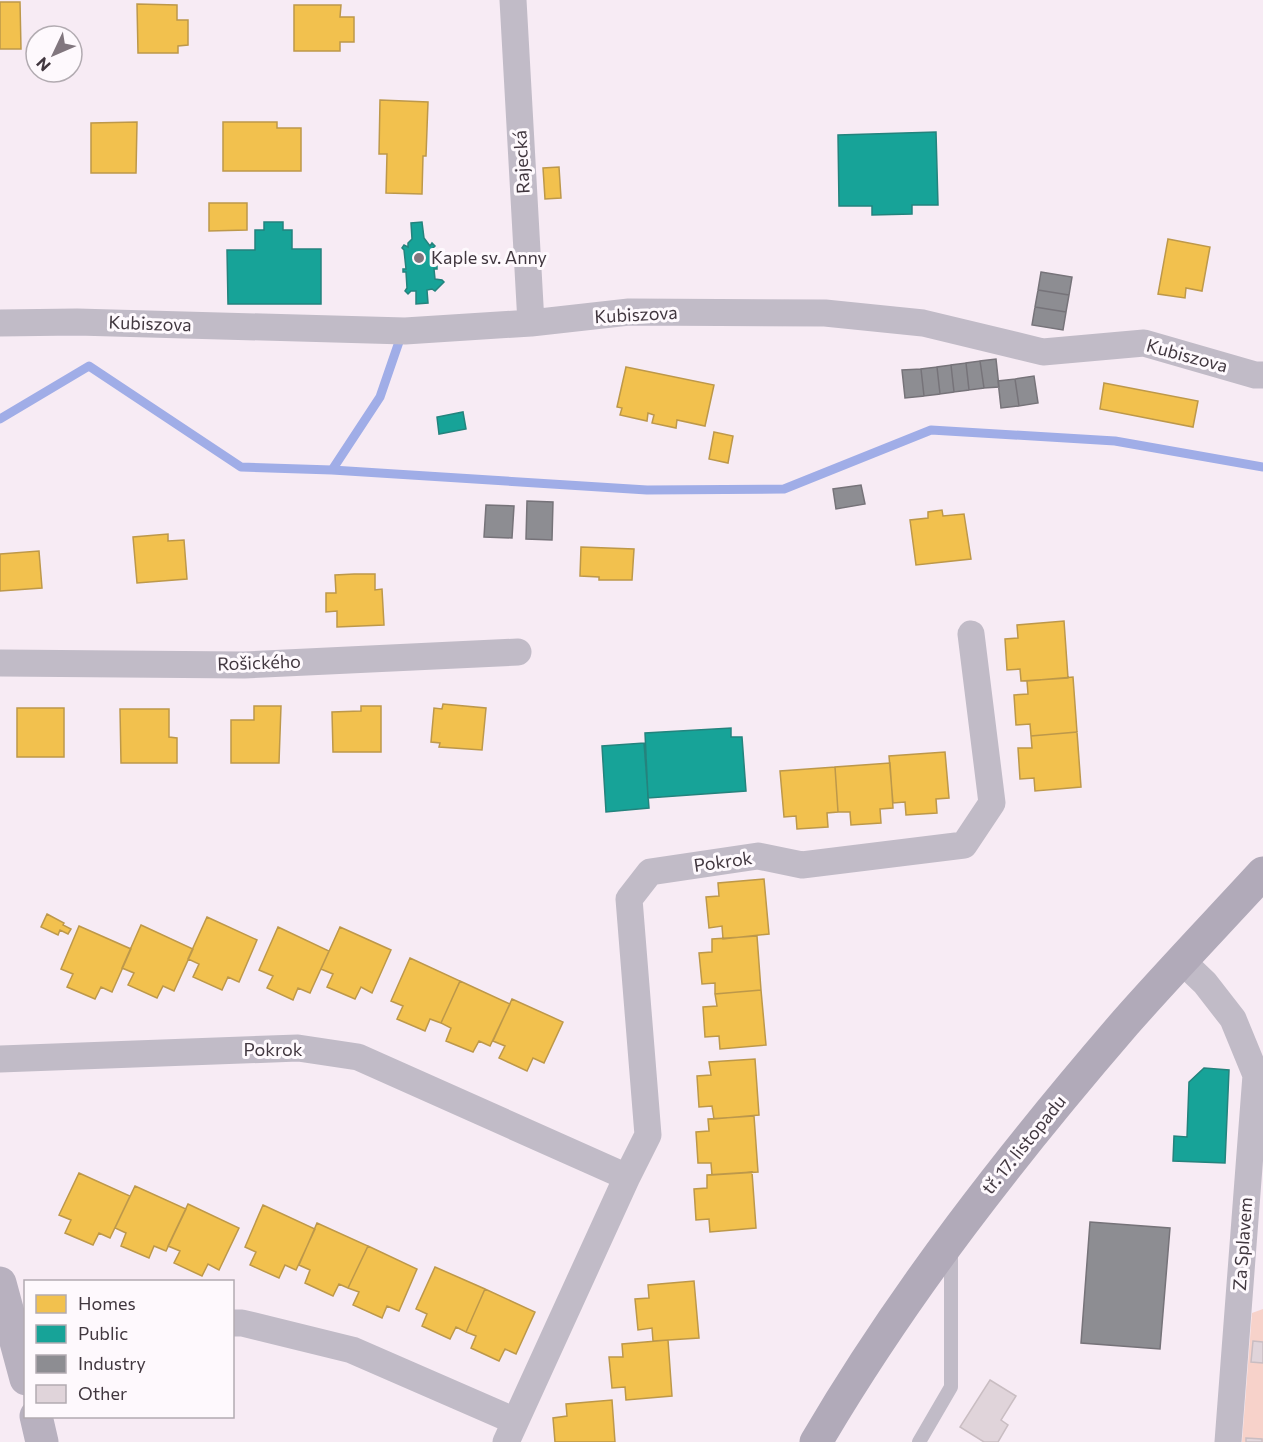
<svg xmlns="http://www.w3.org/2000/svg" width="1263" height="1442" viewBox="0 0 1263 1442" font-family="Commissioner,sans-serif">
<rect width="100%" height="100%" fill="#f7ebf4"/>
<path fill="#f7d2ca" d="M1263,1309V1442H1242L1252,1313Z"/>
<path fill="#f2c14e" stroke="#bd984a" stroke-width="1.5" d="M0,2H20L21,49H0Z
M137,4L177,5V20H188V45L178,46V53H138Z
M294,5H341L340,17H354V42H340V51H294Z
M380,100L428,102L426,156H423L422,194L386,193L387,154H379Z
M137,122L136,173H91V123Z
M223,122H277V128H301V171H223Z
M559,167L561,198L545,199L543,168Z
M209,203H247V230L209,231Z
M1168,239L1210,247L1202,291L1186,288L1185,298L1158,294Z
M626,367L714,385L705,426L677,420L676,428L652,423L654,415L648,413L647,421L620,415L622,408L617,407Z
M1104,383L1198,401L1193,427L1100,409Z
M714,432L733,436L728,463L709,459Z
M942,510L943,516L964,514L971,559L916,565L910,520L928,518V512Z
M168,534V541L184,540L187,579L137,583L133,537Z
M581,547L634,549L632,580H599V577L580,576Z
M39,551L42,588L0,591V554Z
M354,574H375V590L382,589L384,625L337,627V611L326,612V593H336L335,575Z
M1064,621L1068,678L1021,681L1020,669L1007,670L1005,639L1018,638L1017,625Z
M1073,677L1077,732L1031,736L1030,724L1016,725L1014,695L1028,694L1027,681Z
M443,704L486,708L482,750L439,747L440,743L431,742L434,708L442,709Z
M254,706H281L279,763H231V720H254Z
M361,706H381V752H333L332,712L361,711Z
M17,708H64V757H17Z
M120,709H169V737L177,738V763H121Z
M1077,732L1081,787L1035,791L1034,778L1020,779L1018,748H1032L1031,736Z
M945,752L949,798L936,799L937,813L906,815L905,802L893,803L889,756Z
M890,763L893,808L880,809L881,823L851,825L850,812H838L835,767Z
M835,767L838,812L827,813L828,827L797,829L796,816L784,817L780,771Z
M764,879L769,934L723,939L722,926L709,928L706,897L719,896L718,883Z
M47,914L64,923L63,925L71,929L68,934L60,930L58,935L41,927Z
M207,917L257,940L239,982L228,977L222,990L193,977L199,964L188,959Z
M141,925L193,949L174,991L163,986L157,998L128,985L134,973L122,968Z
M79,926L131,949L112,992L101,987L95,999L67,987L73,974L61,969Z
M278,927L329,951L310,993L298,988L293,1000L267,988L273,976L259,970Z
M340,927L391,950L372,993L361,987L355,999L327,987L333,974L321,969Z
M757,936L761,990L715,994V983L702,984L699,953L712,952V939Z
M410,958L460,981L441,1023L430,1019L425,1031L397,1019L403,1006L391,1001Z
M460,981L510,1004L490,1046L479,1041L473,1052L446,1041L451,1028L441,1023Z
M761,990L766,1045L720,1049L719,1036L705,1037L703,1007L717,1006L715,994Z
M512,999L563,1022L544,1063L533,1058L527,1071L499,1058L505,1046L493,1041Z
M755,1059L759,1115L714,1119L712,1106L699,1107L697,1076L711,1075L709,1062Z
M754,1116L758,1172L712,1175L711,1163H698L696,1132L709,1131L708,1119Z
M752,1172L756,1228L710,1232L709,1219L696,1220L694,1189L707,1188V1175Z
M79,1173L130,1196L110,1238L99,1233L93,1245L65,1233L71,1220L59,1215Z
M135,1186L186,1209L166,1251L154,1246L149,1258L121,1246L126,1233L115,1228Z
M188,1204L239,1228L219,1270L208,1264L202,1276L174,1263L180,1251L168,1246Z
M263,1205L315,1229L296,1270L285,1265L279,1278L250,1265L256,1252L245,1247Z
M317,1223L368,1246L348,1288L339,1284L333,1296L305,1283L310,1270L299,1265Z
M368,1246L417,1269L399,1311L387,1306L382,1318L353,1305L359,1292L348,1288Z
M435,1267L485,1289L466,1332L456,1327L450,1339L422,1326L427,1314L416,1309Z
M694,1281L699,1338L653,1341L652,1328L638,1330L635,1299L649,1298L648,1285Z
M485,1289L535,1312L516,1354L505,1349L499,1361L471,1348L476,1336L466,1332Z
M668,1340L672,1396L626,1400L625,1387L612,1388L609,1357H623L622,1344Z
M612,1400L615,1442H555L553,1418L567,1416L566,1404Z"/>
<path fill="#17a398" stroke="#24837d" stroke-width="1.5" d="M936,132L938,205H912V214L872,215V206H839L838,135Z
M264,222H283V230H292V249H321V304H228L227,250H255V230H264Z
M422,222L424,238L430,246L432,243L435,246L433,248L434,266H437V269H434L435,279L442,280L444,282L435,291L432,289L427,290L428,303L416,304V291H411L408,294L405,291L407,288L406,272H403V269H406L404,250L402,248L404,245L408,247V243L412,239L411,223Z
M463,412L466,429L439,434L437,417Z
M731,728V737H742L746,791L648,798L645,733Z
M644,743L649,808L606,812L602,746Z
M1204,1068L1229,1070L1225,1163L1173,1161L1174,1136L1187,1137L1189,1082Z"/>
<path fill="#8d8d92" stroke="#767379" stroke-width="1.5" d="M1041,272L1072,277L1069,295L1038,290Z
M1038,290L1069,295L1066,312L1035,307Z
M1035,307L1066,312L1063,330L1032,325Z
M996,359L999,387L984,388L980,361Z
M980,361L984,388L969,390L966,363Z
M966,363L969,390L954,392L951,365Z
M951,365L954,392L940,394L937,367Z
M937,367L940,394L924,396L921,369Z
M921,369L924,396L905,398L902,370Z
M1034,376L1038,403L1019,406L1015,379Z
M1015,379L1019,406L1001,408L998,381Z
M861,485L865,504L836,509L833,489Z
M527,501L553,502L552,540L526,539Z
M486,505L514,506L512,538L484,537Z
M1090,1222L1170,1228L1160,1349L1081,1343Z"/>
<g fill="none" stroke-linecap="round" stroke-linejoin="round">
<path stroke="#a0ade7" stroke-width="9" d="M0,419L89,366L241,467L332,470L647,490L784,489L931,430L1115,441L1263,467
M332,470L380,397L401,336"/>
</g>
<path fill="#e0d4da" stroke="#c9bdc2" stroke-width="1.5" d="M1253,1341L1263,1342V1363L1251,1362Z
M990,1380L1016,1396L1001,1420L1008,1425L998,1442H984L960,1427Z
M1246,1438L1262,1439V1442H1246Z"/>
<g fill="none" stroke-linecap="round" stroke-linejoin="round">
<path stroke="#c1bbc7" stroke-width="14" d="M919,1442L951,1387V1249"/>
<path stroke="#c1bbc7" stroke-width="27" d="M513,0L531,323
M0,323L77,322L405,331L531,323L629,312L825,313L923,323L1043,352L1144,343L1255,375H1263
M0,663L244,665L518,652
M1182,961L1205,983L1233,1019L1256,1075L1228,1442
M0,1059L298,1048L358,1057L627,1177
M232,1323H242L352,1350L515,1421
M506,1442L627,1177L648,1135L629,899L650,872L758,856L802,865L964,845L992,803L971,634"/>
<path stroke="#b8b1bf" stroke-width="33" d="M0,1283L26,1379
M36,1416L42,1442"/>
<path stroke="#b1aab9" stroke-width="33" d="M816,1442C904,1292 1012,1154 1125,1023C1170,972 1217,923 1263,873"/>
</g>
<circle fill="#81767e" stroke="#fef9fd" stroke-width="2" cx="419" cy="258" r="6"/>
<g text-anchor="middle" stroke-width="6" stroke-linejoin="round" paint-order="stroke">
<g font-size="18" fill="#41373f" stroke="#fef9fd">
<text transform="translate(522 162) rotate(-93)" y="6">Rajecká</text>
<text transform="translate(636 315) rotate(-3)" y="6">Kubiszova</text>
<text transform="translate(150 324) rotate(2)" y="6">Kubiszova</text>
<text transform="translate(1187 356) rotate(15)" y="6">Kubiszova</text>
<text transform="translate(259 663) rotate(-2)" y="6">Rošického</text>
<text transform="translate(723 862) rotate(-8)" y="6">Pokrok</text>
<text x="273" y="1056">Pokrok</text>
<text transform="translate(1024 1145) rotate(-51)" y="6">tř. 17. listopadu</text>
<text transform="translate(1243 1244) rotate(-86)" y="6">Za Splavem</text>
</g>
<g font-size="18" fill="#41373f" stroke="#fef9fd" text-anchor="start">
<text x="431" y="264">Kaple sv. Anny</text>
</g>
</g>
<rect x="24" y="1280" width="210" height="138" fill="#fef9fd" stroke="#b2abb1" stroke-width="1.5"/>
<rect x="36" y="1295" width="30" height="18" fill="#f2c14e" stroke="#b2abb1" stroke-width="1.5"/>
<text x="78" y="1310" font-size="18" fill="#41373f">Homes</text>
<rect x="36" y="1325" width="30" height="18" fill="#17a398" stroke="#b2abb1" stroke-width="1.5"/>
<text x="78" y="1340" font-size="18" fill="#41373f">Public</text>
<rect x="36" y="1355" width="30" height="18" fill="#8d8d92" stroke="#b2abb1" stroke-width="1.5"/>
<text x="78" y="1370" font-size="18" fill="#41373f">Industry</text>
<rect x="36" y="1385" width="30" height="18" fill="#e0d4da" stroke="#b2abb1" stroke-width="1.5"/>
<text x="78" y="1400" font-size="18" fill="#41373f">Other</text>
<g transform="translate(54 54) rotate(226)"><circle r="28" fill="#fef9fd" stroke="#b2abb1" stroke-width="1.5"/>
<path d="M0-4.5L10 22L0 15L-10 22Z" fill="#81767e"/>
<text y="-9" font-size="16" font-weight="bold" text-anchor="middle" fill="#41373f">N</text>
</g>
</svg>
